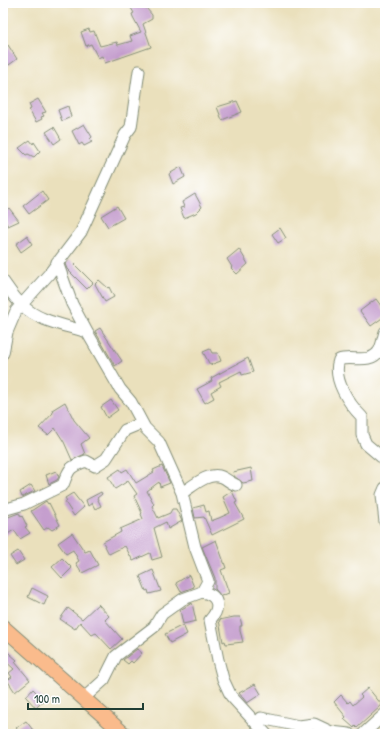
<svg xmlns="http://www.w3.org/2000/svg" width="388" height="737" viewBox="0 0 388 737" font-family="'Patrick Hand',sans-serif">
<rect width="100%" height="100%" fill="#fff"/>
<filter id="ink" filterUnits="userSpaceOnUse"><feTurbulence type="fractalNoise" baseFrequency=".025" numOctaves="2"/><feDisplacementMap in="SourceGraphic" scale="8" xChannelSelector="R" yChannelSelector="G"/><feConvolveMatrix kernelMatrix="1 2 1 2 8 2 1 2 1" color-interpolation-filters="sRGB"/></filter>
<filter id="wash" filterUnits="userSpaceOnUse"><feTurbulence type="fractalNoise" baseFrequency=".012" numOctaves="4" result="noise"/><feDisplacementMap in="SourceGraphic" scale="16" xChannelSelector="R" yChannelSelector="G"/><feGaussianBlur stdDeviation="0.9" result="paint"/><feColorMatrix in="noise" values="0 0 0 0 0 0 0 0 0 0 0 0 0 0 0 0 0 1.4 0 .05"/><feComposite in="paint" operator="in"/></filter>
<g filter="url(#wash)">
<rect width="100%" height="100%" fill="#eae0bc"/>
<g id="blocks">
<path fill="#c49dcd" d="M128,3H142L152,15V19L143,24L151,47L105,63L102,56L98,58L91,44L86,46L81,32L89,29L90,32L94,31L100,46L117,42L118,45L132,41L130,36L141,32L133,17L132,14L134,13Z
M8,45L17,59L9,65L3,57V49Z
M38,99L46,112L42,113L44,116L41,117L42,119L36,122L29,110L31,109L29,104Z
M237,101L242,112L222,120L217,107Z
M68,106L71,117L62,121L58,110Z
M84,124L92,137L90,139L92,142L84,146L82,143L79,145L72,131Z
M54,127L61,139L54,144L46,132Z
M30,140L33,144L34,142L40,151L34,157L28,154L26,155L19,148Z
M181,167L185,177L173,184L169,174Z
M42,191L48,200L29,214L23,206Z
M195,194L202,207L196,213L184,218L180,208L184,207L182,202Z
M117,206L124,218L108,227L101,216Z
M9,208L19,221L8,226L3,218V212Z
M280,228L286,238L278,243L272,234Z
M27,236L32,244L21,252L16,244Z
M239,249L248,264L237,274L231,268L232,267L227,259Z
M70,260L93,283L87,289L67,269L65,264Z
M99,280L108,288L109,287L114,297L105,302L95,284Z
M376,299L385,311V316L371,326L360,311Z
M100,328L122,361L115,366L95,331Z
M210,349L212,353H218L221,361L210,365L203,352Z
M248,358L253,372L242,375L241,371L219,382L221,386L211,392L214,398L205,403L197,389L212,381L211,378Z
M111,400L118,410L107,418L101,407Z
M65,402L74,420L89,438L81,444L85,454L72,460L64,442L55,428L48,435L39,428L53,413L52,410Z
M162,466L170,483L160,487L159,482L147,491L154,504L152,506L158,518L170,513L172,509H176L182,521L168,529L166,522L154,528L162,557L152,560L150,553L133,561L125,546L109,554L103,542L121,532L120,529L143,519L141,514L142,513L134,496L137,494L128,481L115,489L108,477L120,469L122,472L127,469L136,483L154,472L153,470Z
M251,468L253,481L243,483L234,476L233,472Z
M56,471L59,477L57,480L49,484L46,475Z
M31,485L35,491L22,497L20,492Z
M232,491L237,502L235,503L244,519L212,535L204,517L195,518L193,508L204,505L206,512L209,511L211,521L219,518L230,513L223,497Z
M101,492L102,494L97,498L101,506L95,509L92,503L88,506L86,500Z
M73,493L84,507L74,516L65,502L67,501L65,498Z
M46,501L48,504L49,503L60,525L52,530L48,527L44,530L31,511Z
M19,513L21,517L22,516L27,526L25,527L30,533L20,539L14,530L3,537V519Z
M72,533L85,552L90,550L98,565L82,573L76,563L79,561L73,550L66,554L58,543Z
M216,540L226,568L221,570L229,593L221,596L215,589V578L202,547Z
M18,551L24,560L16,565L10,556Z
M62,558L72,568L62,578L52,567Z
M153,570L161,591L149,594L148,590L146,591L140,576Z
M189,575L194,587L181,592L176,583Z
M32,588L48,596L44,605L28,597Z
M192,603L196,621L183,624L180,610Z
M98,604L109,616L105,620L122,639L111,649L96,633L92,635L80,622L75,629L60,619L68,608L82,619Z
M234,617H240L242,626H240V631L243,642L226,644L225,641L223,642L219,620Z
M183,625L187,634L170,643L165,634Z
M3,648L17,660L15,662L30,680L15,692L7,680L12,677L9,673L14,669L3,659Z
M137,649L142,653L133,663L131,661L128,664L123,660Z
M255,684L261,694L247,703L239,693Z
M368,688L382,705L357,728L355,726L354,728L344,719L346,717L334,702L341,695L348,703L350,701L353,705L362,697L360,695Z
M33,689L44,700L36,708L26,697Z
M26,721L36,734H21L16,728Z"/>
</g>
</g>
<g filter="url(#ink)">
<use href="#blocks" fill-opacity="0" stroke="#848e78" stroke-width="1"/>
<g fill="none" stroke-linecap="round" stroke-linejoin="round">
<defs>
<path id="minor" d="M57,262L72,304L87,332
M3,281C8,288 15,299 22,305C39,322 65,325 87,332L120,389L131,402L145,428L159,442L182,493L195,547L208,581L202,592L183,599L162,614L154,627L116,656L104,680L84,698
M385,332C383,338 382,346 379,351C370,365 351,355 339,360C332,379 349,404 362,417V435L366,444L385,460
M3,353L7,332L16,311L49,274L81,232L125,135L131,127L139,71
M385,488L382,495L385,522
M182,493C193,486 209,471 222,477C227,479 230,483 236,485
M3,510L24,504L63,485C69,469 69,467 86,461L95,466L106,459L125,430L142,423
M202,592C219,595 221,608 210,620L218,660L223,679L231,696L266,734
M261,718L299,726L314,724L331,732L349,734
M363,734L385,714"/>
<path id="major" d="M3,627L124,734"/>
</defs>
<use href="#minor" stroke="#848e78" stroke-width="13"/>
<use href="#major" stroke="#848e78" stroke-width="16"/>
<use href="#minor" stroke="#fff" stroke-width="11"/>
<use href="#major" stroke="#fabb8c" stroke-width="14"/>
</g>
</g>
<rect width="388" height="737" fill="none" stroke="#fff" stroke-width="16"/>
<path d="M28 703v6h115v-6" fill="none" stroke="#1f3d34" stroke-width="2"/>
<text x="34" y="703" font-size="12" fill="#1f3d34" stroke="#ffffff" stroke-width="3" paint-order="stroke">100 m</text>
</svg>
